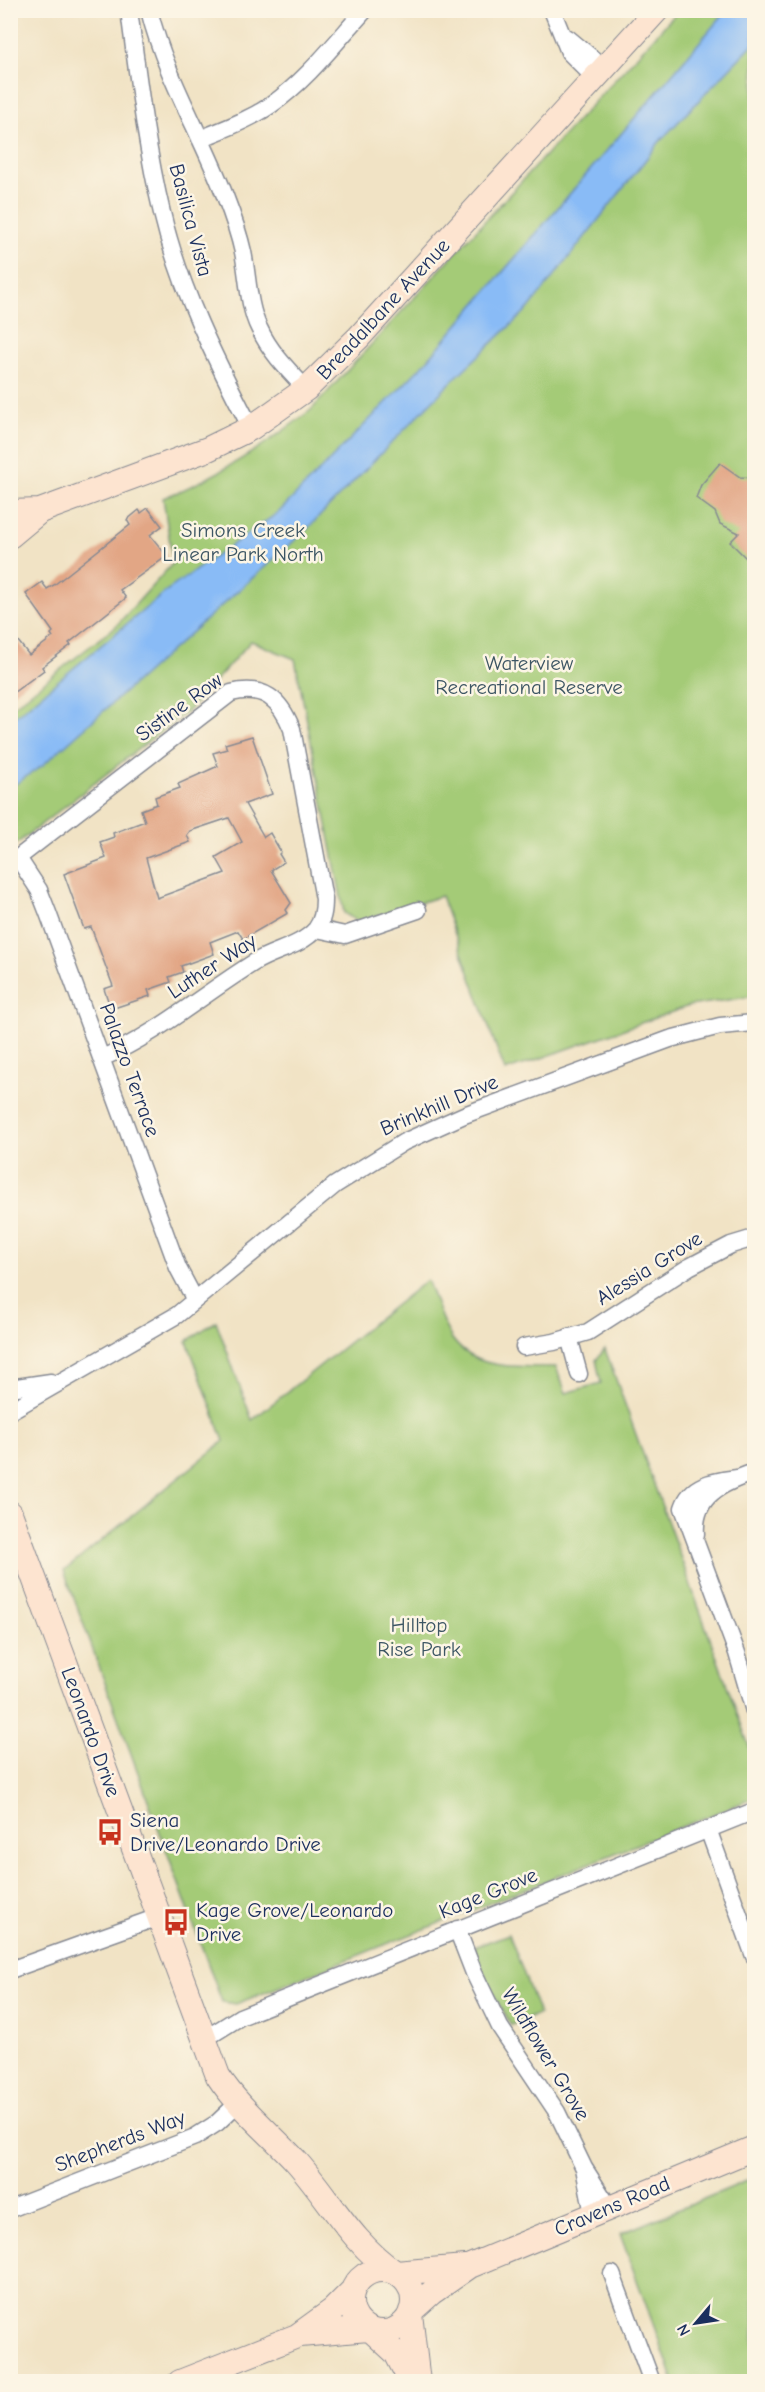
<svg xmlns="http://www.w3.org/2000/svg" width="765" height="2392" viewBox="0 0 765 2392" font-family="'Comic Neue',sans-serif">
<rect width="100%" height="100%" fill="#fcf5e5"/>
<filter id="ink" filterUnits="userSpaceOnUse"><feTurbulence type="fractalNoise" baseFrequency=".0167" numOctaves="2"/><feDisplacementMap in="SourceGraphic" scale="12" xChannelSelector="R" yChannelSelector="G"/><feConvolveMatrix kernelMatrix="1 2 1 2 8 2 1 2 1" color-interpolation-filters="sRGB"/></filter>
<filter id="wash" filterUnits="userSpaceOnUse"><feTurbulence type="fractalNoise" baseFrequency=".008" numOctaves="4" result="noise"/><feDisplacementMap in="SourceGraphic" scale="24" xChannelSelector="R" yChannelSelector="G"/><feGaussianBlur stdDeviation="1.35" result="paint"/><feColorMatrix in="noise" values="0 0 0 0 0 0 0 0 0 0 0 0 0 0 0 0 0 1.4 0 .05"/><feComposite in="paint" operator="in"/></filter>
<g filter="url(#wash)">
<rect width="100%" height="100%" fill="#f1e3c5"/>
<path fill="#a4cb77" stroke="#607d6a" stroke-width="1.5" d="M678,11H754V996L689,1006L505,1071L441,896L358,922L344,913L295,659L251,641L190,709L11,848V708L116,626L173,563L163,498C218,477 264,446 311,410Z
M427,1280C435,1298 441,1324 453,1340C477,1372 520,1366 556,1367L566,1393L601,1383L596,1360L605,1349L754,1760V1798L236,2004L222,2002L64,1571L224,1441L187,1341L216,1321L252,1420Z
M509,1934L539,2014L511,2025L489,1987L474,1947Z
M754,2178V2381H674L620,2234Z"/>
<path fill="#89bbf6" stroke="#5275aa" stroke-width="1.5" d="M727,10L754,11V43L661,140L529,308L455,378L305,531L43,765L11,787V720L169,589L279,512L425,363Z"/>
<g id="blocks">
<path fill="#e2a685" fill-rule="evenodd" d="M720,463L740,477L754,478V566L730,542L739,533L720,524L715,512L696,498L701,485Z
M148,508L162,526L150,535L167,556L120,590L126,598L69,643L71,645L42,667L44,670L10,695V631L29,655L53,637L51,634L53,632L26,594L42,582L47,589L54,585L130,525L127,520L139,510L141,513Z
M252,736L272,794L245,804L264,837L270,833L281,852L279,854L284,862L271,870L291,903L286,910L288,913L243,939L238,931L210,942L214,954L181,966L183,972L169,977L171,982L148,990L150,996L111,1009L104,989L113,986L91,927L84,929L64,874L106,858L100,842L114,837L113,833L145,821L141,810L157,804L155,797L180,788L178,784L218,766L213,753L227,749L225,744ZM229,818L242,842L216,857L225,873L157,898L146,858L190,842L187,835L190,831Z"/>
</g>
</g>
<g filter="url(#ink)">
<use href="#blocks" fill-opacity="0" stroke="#868992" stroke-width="1.5"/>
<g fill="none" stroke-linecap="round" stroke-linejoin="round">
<defs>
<path id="street" d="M129,10C138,78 146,147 162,213C180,289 215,359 251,428
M149,10C166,78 200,131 225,196C232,214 239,234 243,252C248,276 248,306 259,328C270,352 288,370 306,389
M552,10L569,52L595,78
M568,38L604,68
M200,139C224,129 249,120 271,105C307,80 335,43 365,10
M18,858L39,890L48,913L178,1268L195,1300
M10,864L231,693C264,685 280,699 292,729L324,899C324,910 323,920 316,929C300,947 274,950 255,962C203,994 158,1034 102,1058
M317,929L345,935L418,910
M569,1337L579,1374
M524,1347L554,1342L588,1332L689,1267L731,1245L754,1238
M10,1388L51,1382
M10,1411L177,1315L335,1185L404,1142L464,1115L670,1039L720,1026L754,1023
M737,1478C715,1481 691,1483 683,1508L737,1653L754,1711
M696,1534C693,1495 722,1484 754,1472
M708,1829L754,1956
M457,1929L474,1973L500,2027L557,2112L584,2168L609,2207
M10,1970L158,1917
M203,2040L240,2017L754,1811
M584,2168L593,2214
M10,2209L195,2137L217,2123L238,2103
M612,2274L652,2382"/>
<path id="secondary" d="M10,512L40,511L208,449L251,428L306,389L359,337L657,10
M10,536L40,511
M10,1513L218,2076C239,2108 270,2133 296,2161C329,2198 352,2243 393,2271
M351 2301a31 31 0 1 1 62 0a31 31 0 1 1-62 0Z
M396,2273L465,2267
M411,2311L431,2293L470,2266L754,2148
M410,2314L418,2382
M372,2331L396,2353L411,2382
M300,2335L368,2329
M180,2382L297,2336L333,2310L352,2291"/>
</defs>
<use href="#street" stroke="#868992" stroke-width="19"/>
<use href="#secondary" stroke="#868992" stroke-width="26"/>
<use href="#street" stroke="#fff" stroke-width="16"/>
<use href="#secondary" stroke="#fde4d0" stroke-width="24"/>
</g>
</g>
<defs>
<symbol id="bus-bare" viewBox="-9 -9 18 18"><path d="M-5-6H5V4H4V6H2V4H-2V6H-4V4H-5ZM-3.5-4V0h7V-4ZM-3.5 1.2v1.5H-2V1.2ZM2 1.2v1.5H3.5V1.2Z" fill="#c8321e" stroke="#fcf5e5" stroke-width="2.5" paint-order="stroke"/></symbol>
</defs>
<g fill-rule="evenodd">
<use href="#bus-bare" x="91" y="1813" width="38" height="38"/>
<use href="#bus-bare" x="157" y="1903" width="38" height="38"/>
</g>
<g text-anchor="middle" stroke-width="5" stroke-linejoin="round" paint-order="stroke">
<g font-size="21" fill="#1b2f5e" stroke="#fcf5e5">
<text transform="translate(191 220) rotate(75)" y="7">Basilica Vista</text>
<text transform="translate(383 309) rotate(-47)" y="7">Breadalbane Avenue</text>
<text transform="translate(179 707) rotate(-36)" y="7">Sistine Row</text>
<text transform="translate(212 966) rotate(-33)" y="7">Luther Way</text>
<text transform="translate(130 1070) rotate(70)" y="7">Palazzo Terrace</text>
<text transform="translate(439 1105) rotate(-23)" y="7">Brinkhill Drive</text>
<text transform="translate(649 1268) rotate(-32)" y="7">Alessia Grove</text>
<text transform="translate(91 1732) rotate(70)" y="7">Leonardo Drive</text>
<text transform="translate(488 1893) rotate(-22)" y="7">Kage Grove</text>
<text transform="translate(546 2054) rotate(59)" y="7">Wildflower Grove</text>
<text transform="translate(120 2141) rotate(-21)" y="7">Shepherds Way</text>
<text transform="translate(612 2206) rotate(-23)" y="7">Cravens Road</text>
</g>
<g font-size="21" fill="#3d5664" stroke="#fcf5e5">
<text x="243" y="537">Simons Creek<tspan x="243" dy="24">Linear Park North</tspan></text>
<text x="529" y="670">Waterview<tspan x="529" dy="24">Recreational Reserve</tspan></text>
<text x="419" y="1632">Hilltop<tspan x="419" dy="24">Rise Park</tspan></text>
</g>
<g font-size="21" fill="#1b2f5e" stroke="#fcf5e5" text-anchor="start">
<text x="130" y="1827">Siena<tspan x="130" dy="24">Drive/Leonardo Drive</tspan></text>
<text x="196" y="1917">Kage Grove/Leonardo<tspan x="196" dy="24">Drive</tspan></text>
</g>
</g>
<rect width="765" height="2392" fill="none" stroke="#fcf5e5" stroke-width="36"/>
<g transform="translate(696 2323) rotate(241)" stroke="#fcf5e5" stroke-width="4.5" paint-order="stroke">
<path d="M0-4.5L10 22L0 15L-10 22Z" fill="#1b2f5e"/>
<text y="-9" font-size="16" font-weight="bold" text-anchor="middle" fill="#1b2f5e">N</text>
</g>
</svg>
